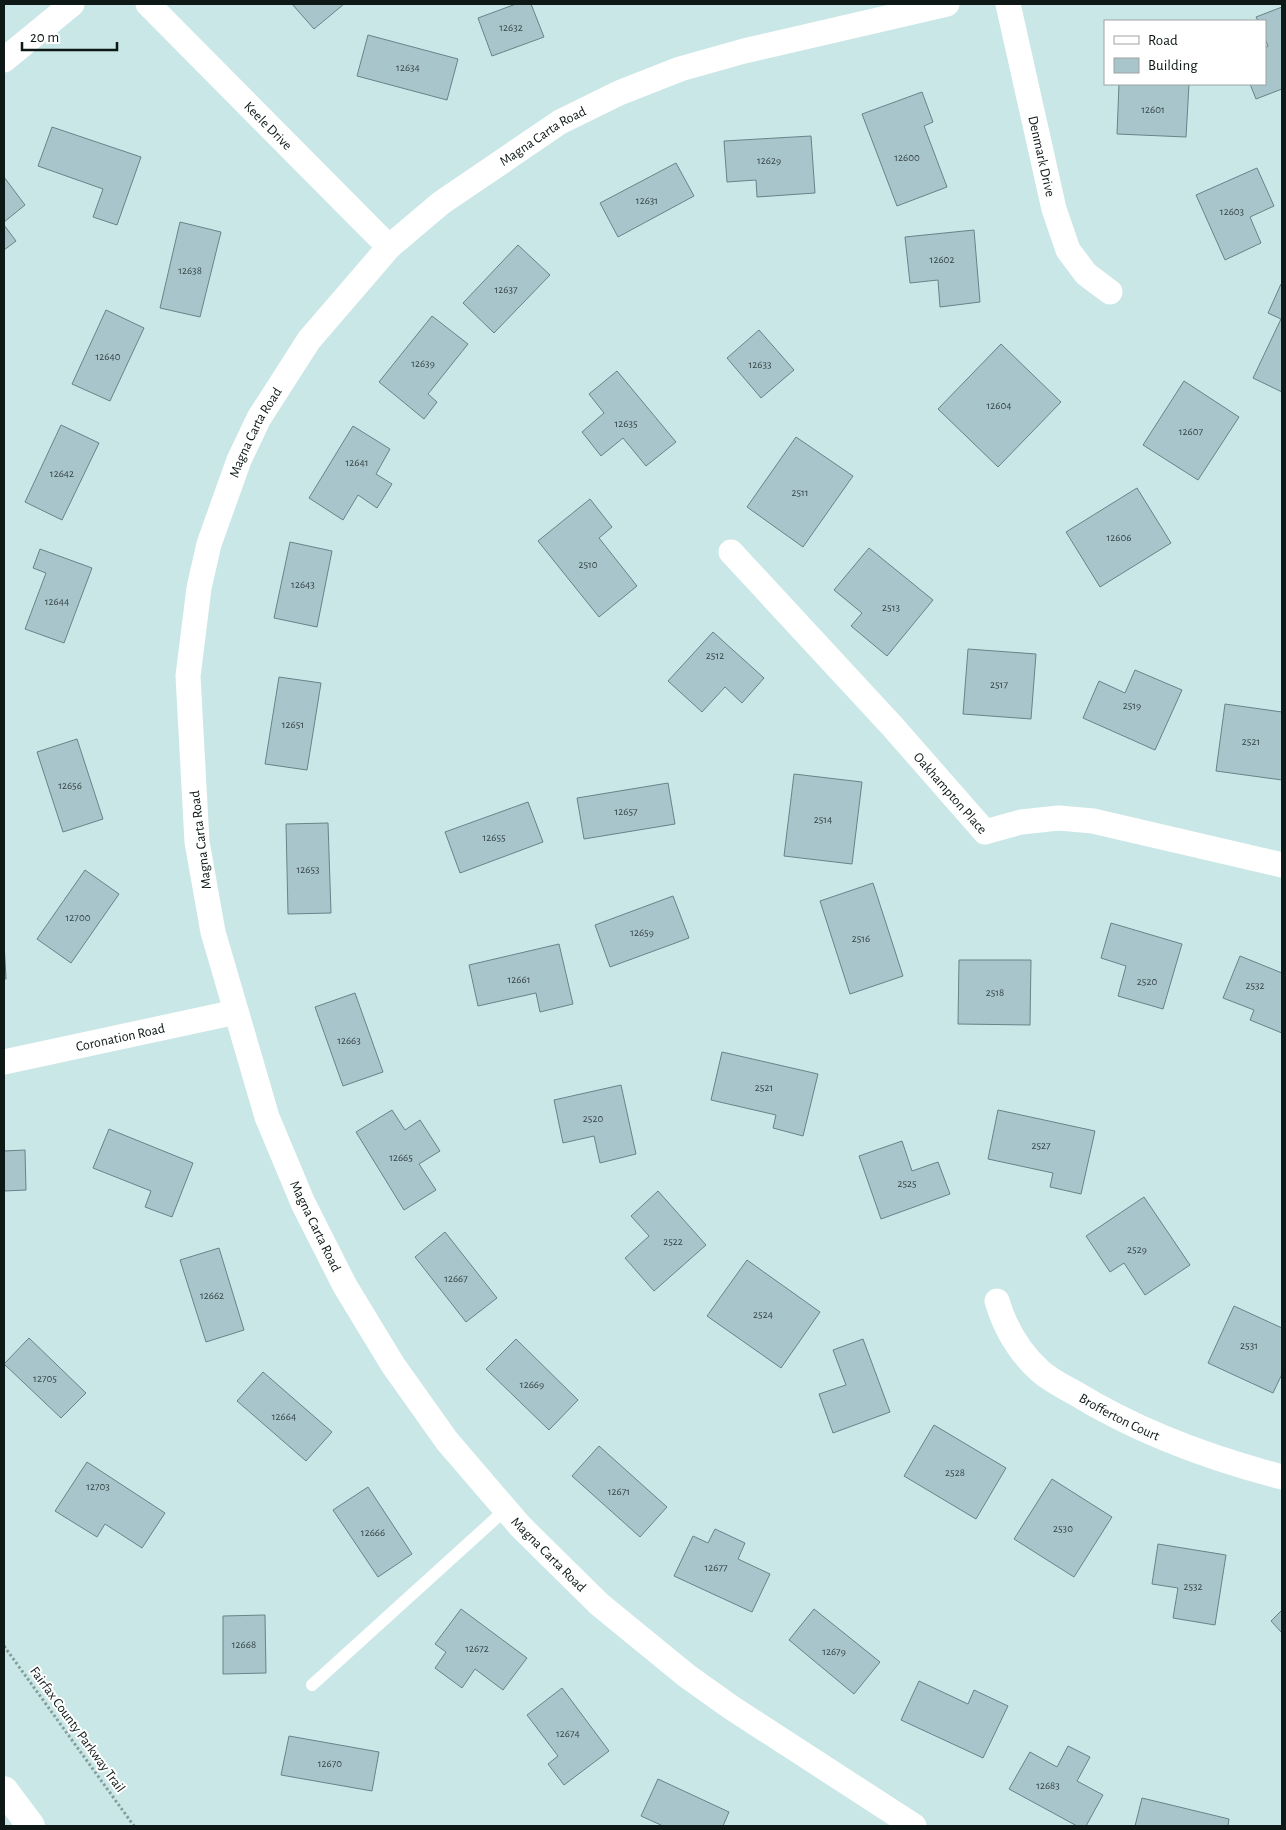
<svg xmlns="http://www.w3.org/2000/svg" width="1286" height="1830" viewBox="0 0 1286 1830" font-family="'Alegreya Sans',sans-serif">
<rect width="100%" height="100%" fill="#c9e7e6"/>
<path fill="#a9c5cc" stroke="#688389" d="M292,4H344L314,29Z
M516,4H531L544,37L492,56L478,18Z
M1282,7V89L1256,99L1250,84H1265V48L1268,46L1265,39V21H1258L1256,17Z
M368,35L458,59L447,100L357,76Z
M1119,84H1189L1186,137L1117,134Z
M922,92L933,122L924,126L947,187L897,206L862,114Z
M52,127L141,157L117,225L93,217L103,189L38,166Z
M811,136L815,193L757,197L756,180L727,182L724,141Z
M676,163L694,196L618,237L600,203Z
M1257,168L1274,206L1250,217L1261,243L1225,260L1196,195Z
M4,177L25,205L4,222Z
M180,222L221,232L200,317L160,308Z
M4,225L16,241L4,250Z
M974,230L980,302L940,307L938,280L910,283L905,237Z
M518,245L550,275L494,333L463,303Z
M1281,284L1282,285V392L1253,378L1281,319L1268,313Z
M106,310L144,328L110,401L72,384Z
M432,316L468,344L428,394L437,402L424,419L379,382Z
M759,330L794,370L761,398L727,358Z
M1001,344L1061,402L998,467L938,409Z
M617,371L676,442L646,466L623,438L601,456L582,432L604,413L589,394Z
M1184,381L1239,417L1198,480L1143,445Z
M61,425L99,443L62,520L25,502Z
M353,426L390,449L376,474L392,484L377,508L358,495L343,520L309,498Z
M796,437L853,476L803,547L747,507Z
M1137,488L1171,543L1100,587L1066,532Z
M590,499L612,527L599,538L637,586L599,617L538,541Z
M290,542L332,551L317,627L274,618Z
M869,548L933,600L887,656L851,626L862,613L834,590Z
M40,549L92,568L64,643L25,629L46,573L33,568Z
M713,632L764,678L742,703L725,687L702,712L668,681Z
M968,649L1036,654L1031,719L963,714Z
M1135,670L1182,690L1155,750L1083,718L1099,681L1125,693Z
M279,677L321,683L307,770L265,764Z
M1225,704L1282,712V780L1216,771Z
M77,739L103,819L63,832L37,752Z
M794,774L862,782L852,864L784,856Z
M668,783L675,824L584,839L577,798Z
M528,802L543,842L460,873L445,832Z
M328,823L331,913L288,914L286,824Z
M85,870L119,894L71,963L37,939Z
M873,883L903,976L850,994L820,901Z
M673,896L689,938L610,967L595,925Z
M1111,923L1182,944L1163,1009L1118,996L1126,966L1101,958Z
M4,942L6,979H4Z
M559,944L573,1004L540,1012L536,993L478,1006L469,965Z
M1240,956L1282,973V1033L1250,1020L1254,1010L1223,998Z
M959,960H1031L1030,1025L958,1024Z
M355,993L383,1072L343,1086L315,1007Z
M722,1052L818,1074L803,1136L773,1128L776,1115L711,1100Z
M621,1085L636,1154L600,1163L594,1136L563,1143L554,1100Z
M392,1110L405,1130L420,1120L440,1151L419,1164L436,1190L404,1210L356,1132Z
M998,1110L1095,1131L1081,1194L1050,1187L1053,1173L988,1159Z
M109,1129L193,1163L172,1217L145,1207L151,1191L93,1168Z
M902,1141L912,1171L938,1162L950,1194L881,1219L859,1156Z
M25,1150L26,1190L4,1191V1151Z
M658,1191L706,1245L654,1291L625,1258L649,1236L631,1216Z
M1144,1197L1190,1265L1145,1295L1124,1263L1110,1272L1086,1236Z
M445,1232L497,1298L466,1322L415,1257Z
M219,1248L244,1330L206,1342L180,1260Z
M747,1260L820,1312L781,1368L707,1316Z
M1234,1306L1282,1328V1374L1273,1393L1208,1363Z
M29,1338L86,1393L61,1418L4,1364Z
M516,1339L578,1400L549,1430L486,1369Z
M863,1339L890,1412L833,1433L819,1394L846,1385L833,1350Z
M263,1372L332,1432L306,1461L237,1401Z
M934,1425L1006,1468L976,1519L904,1476Z
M599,1446L667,1507L640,1537L572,1476Z
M87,1462L165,1513L142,1548L105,1524L97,1537L55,1511Z
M1052,1479L1112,1517L1074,1577L1014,1539Z
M368,1487L412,1554L378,1577L333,1510Z
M715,1529L745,1543L738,1559L770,1574L752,1612L674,1576L693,1536L708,1543Z
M1158,1544L1226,1555L1215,1625L1173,1618L1178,1588L1152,1584Z
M461,1609L527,1658L503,1690L475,1669L462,1688L435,1668L446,1652L435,1644Z
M814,1609L880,1662L854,1694L789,1640Z
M1282,1610V1633L1271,1621Z
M265,1615L266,1673L223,1674V1616Z
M919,1681L968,1704L974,1690L1008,1706L983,1758L901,1720Z
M562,1688L609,1751L564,1785L548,1764L558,1756L527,1715Z
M289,1736L379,1752L372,1791L281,1775Z
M1068,1746L1090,1757L1077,1781L1103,1795L1086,1826H1077L1009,1789L1030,1752L1057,1767Z
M658,1779L729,1812L723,1826H663L641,1816Z
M1142,1798L1229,1819L1228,1826H1135Z"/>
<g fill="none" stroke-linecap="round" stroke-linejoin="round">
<path stroke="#869d9c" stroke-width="3" stroke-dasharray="2.5 2.5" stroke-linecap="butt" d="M4,1646L134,1826"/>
<path stroke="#fff" stroke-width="12" d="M312,1685L505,1510"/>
<g stroke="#fff" stroke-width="25">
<path id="s1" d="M148,4L389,247"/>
<path id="s2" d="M1008,4L1054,209L1068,250L1086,274L1110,292"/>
<path d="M4,60L72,4"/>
<path id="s3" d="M731,552L893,727L985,832L1021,822L1059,818L1093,821L1282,865"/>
<path id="s4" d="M4,1062L236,1012"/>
<path id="s5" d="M997,1301C1005,1328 1019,1352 1040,1371C1050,1380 1064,1387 1075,1393C1140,1433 1209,1458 1282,1477"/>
<path id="s6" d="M914,1826L732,1708L687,1676L599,1604L520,1526L447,1441L393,1365L345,1286L303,1203L267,1117L213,932L197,842L188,676L199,588L209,544L239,460L259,418L309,340L389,247L441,203L560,122L619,93L680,69L744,51L947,4"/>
</g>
<path stroke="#fff" stroke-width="28" d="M4,1790L31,1826"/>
</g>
<g text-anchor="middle" stroke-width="4" stroke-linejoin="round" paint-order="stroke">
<g font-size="11" fill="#344344">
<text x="511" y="31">12632</text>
<text x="408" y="71">12634</text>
<text x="1153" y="113">12601</text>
<text x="907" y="161">12600</text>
<text x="769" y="164">12629</text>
<text x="647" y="204">12631</text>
<text x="1232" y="215">12603</text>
<text x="942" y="263">12602</text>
<text x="190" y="274">12638</text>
<text x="506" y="293">12637</text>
<text x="108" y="360">12640</text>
<text x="423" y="367">12639</text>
<text x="760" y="368">12633</text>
<text x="999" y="409">12604</text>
<text x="626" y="427">12635</text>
<text x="1191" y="435">12607</text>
<text x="357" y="466">12641</text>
<text x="62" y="477">12642</text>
<text x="800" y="496">2511</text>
<text x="1119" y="541">12606</text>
<text x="588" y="568">2510</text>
<text x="303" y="588">12643</text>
<text x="57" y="605">12644</text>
<text x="891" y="611">2513</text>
<text x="715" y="659">2512</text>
<text x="999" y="688">2517</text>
<text x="1132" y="709">2519</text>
<text x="293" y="728">12651</text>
<text x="1251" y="745">2521</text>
<text x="70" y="789">12656</text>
<text x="626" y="815">12657</text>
<text x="823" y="823">2514</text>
<text x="494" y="841">12655</text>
<text x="308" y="873">12653</text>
<text x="78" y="921">12700</text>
<text x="642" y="936">12659</text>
<text x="861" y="942">2516</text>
<text x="519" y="983">12661</text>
<text x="1147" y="985">2520</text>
<text x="1255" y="989">2532</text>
<text x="995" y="996">2518</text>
<text x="349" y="1044">12663</text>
<text x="764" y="1091">2521</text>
<text x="593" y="1122">2520</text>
<text x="1041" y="1149">2527</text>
<text x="401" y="1161">12665</text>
<text x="907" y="1187">2525</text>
<text x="673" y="1245">2522</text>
<text x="1137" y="1253">2529</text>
<text x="456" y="1282">12667</text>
<text x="212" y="1299">12662</text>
<text x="763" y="1318">2524</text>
<text x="1249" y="1349">2531</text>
<text x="45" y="1382">12705</text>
<text x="532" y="1388">12669</text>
<text x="284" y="1420">12664</text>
<text x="955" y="1476">2528</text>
<text x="98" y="1490">12703</text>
<text x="619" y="1495">12671</text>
<text x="1063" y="1532">2530</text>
<text x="373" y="1536">12666</text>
<text x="716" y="1571">12677</text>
<text x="1193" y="1590">2532</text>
<text x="244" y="1648">12668</text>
<text x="477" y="1652">12672</text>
<text x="834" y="1655">12679</text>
<text x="568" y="1737">12674</text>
<text x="330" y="1767">12670</text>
<text x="1048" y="1789">12683</text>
</g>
<g font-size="14" fill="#0d1817" stroke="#fff">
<text dy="5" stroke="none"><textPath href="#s1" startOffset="171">Keele Drive</textPath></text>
<text dy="5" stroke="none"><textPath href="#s6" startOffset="2106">Magna Carta Road</textPath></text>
<text dy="5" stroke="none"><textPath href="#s2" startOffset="156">Denmark Drive</textPath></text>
<text dy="5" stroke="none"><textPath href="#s6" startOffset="1686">Magna Carta Road</textPath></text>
<text dy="5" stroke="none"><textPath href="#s3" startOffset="326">Oakhampton Place</textPath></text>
<text transform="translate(200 840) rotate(-97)" y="5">Magna Carta Road</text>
<text dy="5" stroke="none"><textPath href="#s4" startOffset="119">Coronation Road</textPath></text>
<text transform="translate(316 1226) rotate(64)" y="5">Magna Carta Road</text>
<text dy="5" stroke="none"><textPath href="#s5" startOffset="175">Brofferton Court</textPath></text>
<text transform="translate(549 1554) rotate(45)" y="5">Magna Carta Road</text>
<text transform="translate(78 1729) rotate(54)" y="5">Fairfax County Parkway Trail</text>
</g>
</g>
<rect width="1286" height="1830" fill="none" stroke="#0d1817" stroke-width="10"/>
<rect x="1104" y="20" width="162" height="65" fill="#ffffff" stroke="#9ea3a2"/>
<rect x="1114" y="36" width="25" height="8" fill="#ffffff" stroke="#9ea3a2"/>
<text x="1148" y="45" font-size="15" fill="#0d1817">Road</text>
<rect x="1114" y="58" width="25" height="15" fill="#a9c5cc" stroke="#9ea3a2"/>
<text x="1148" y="70" font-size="15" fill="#0d1817">Building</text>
<path d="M22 42v8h95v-8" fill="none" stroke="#0d1817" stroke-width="2.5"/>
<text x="30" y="42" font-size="15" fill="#0d1817" stroke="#ffffff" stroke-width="4" paint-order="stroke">20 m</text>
</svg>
